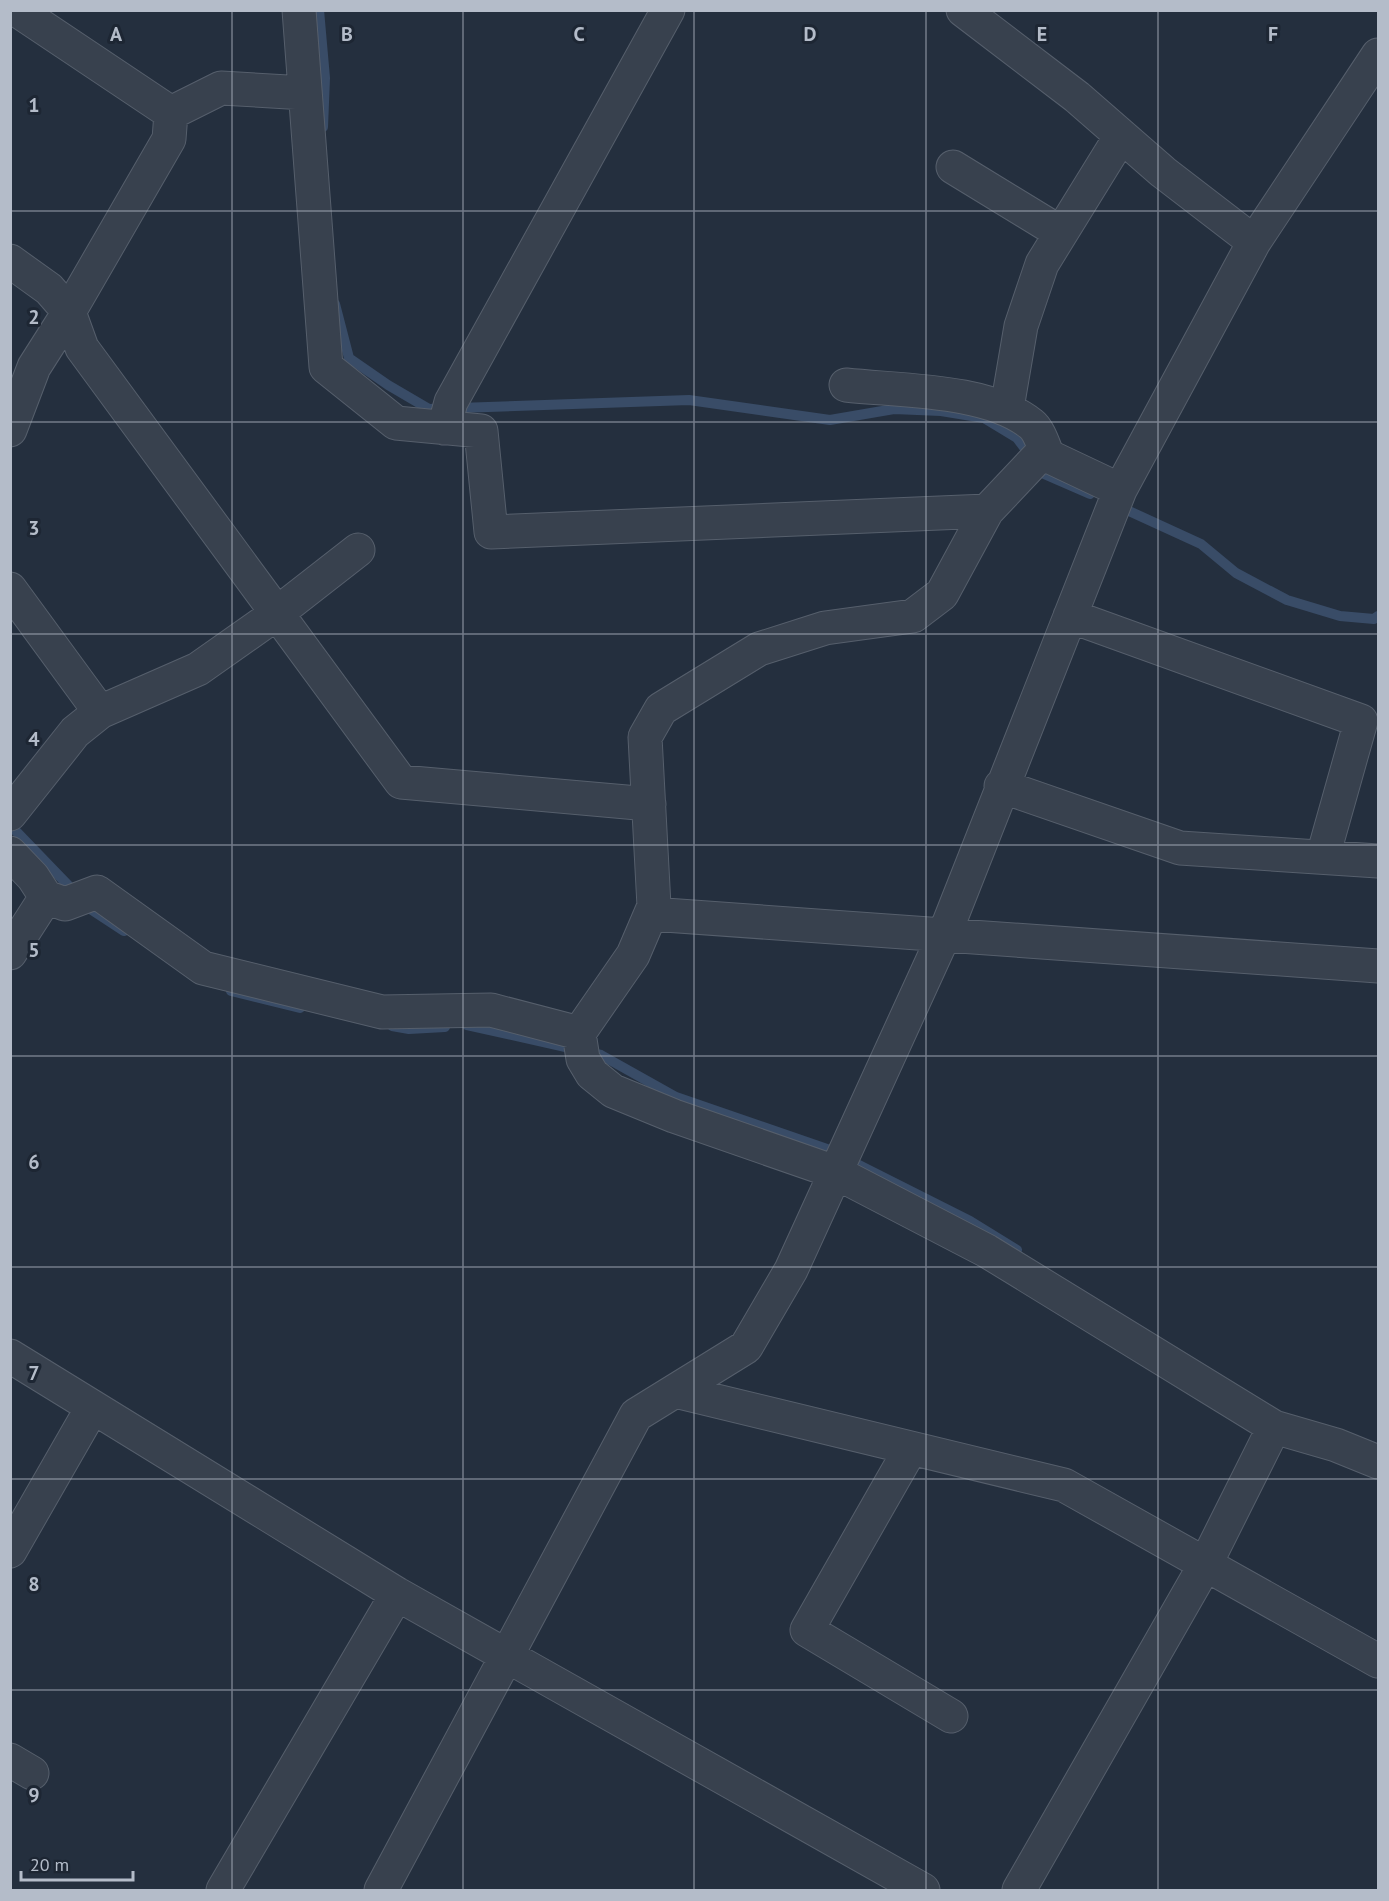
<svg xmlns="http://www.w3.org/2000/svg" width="1389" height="1901" viewBox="0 0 1389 1901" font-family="'PT Sans',sans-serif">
<rect width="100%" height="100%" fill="#242f3e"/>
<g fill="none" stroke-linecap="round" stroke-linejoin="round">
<path stroke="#394c67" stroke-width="10" d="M319,10L325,78L323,127
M335,304L349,358L388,385L429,409L689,400L830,420L894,409L941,411L984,418L1017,438L1044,474L1090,494
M1118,506L1201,544L1236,573L1287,600L1340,616L1374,619L1378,616
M10,825L92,910L124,931
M231,991L300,1008
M467,1025L601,1055L676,1097L827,1149L970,1221L1017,1250
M392,1026L409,1029L445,1027"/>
<defs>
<path id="street" d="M17,10L171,113L221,88L305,93
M299,10L326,367L396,423L481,431L491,532L987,511L1038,457L1048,456L1120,490
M963,10L1077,97L1163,172L1254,242
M953,167L1061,233
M10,261L49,289L69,312L169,139L171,113
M69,312L82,348L401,782L649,804
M846,385C900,391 988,389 1031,424C1039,430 1044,447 1048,456
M1007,408L1021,326L1042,264L1121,136
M444,428L451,402L668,10
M10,430L34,367L69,312
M10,589L100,712
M1070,616L1361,721L1323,856
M1001,786L1180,848L1378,861
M10,814L75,732L100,712L198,669L276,614L358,550
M10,853L33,877L46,897L10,953
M46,897L65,904L97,892L203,968L382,1012L491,1010L579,1033L633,955L654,906L645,737L661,709L759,649L825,628L913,616L942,594L987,511
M651,914L1378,966
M579,1033L583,1059L592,1074L613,1091L674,1116L835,1172L987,1251L1274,1427L1336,1445L1378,1462
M10,1356L397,1594L923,1890
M675,1391L1064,1485L1378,1661
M911,1448L807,1630L951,1716
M10,1551L92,1408
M10,1760L32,1773
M223,1890L397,1594
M381,1890L636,1415L746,1347L791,1270L945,933L1120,490L1254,242L1378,55
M1019,1890L1205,1565L1274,1427"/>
</defs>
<use href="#street" stroke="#565f6c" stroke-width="35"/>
<use href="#street" stroke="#38414e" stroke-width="33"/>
</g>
<path fill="none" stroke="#b4bcc9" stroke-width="1.5" stroke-opacity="0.55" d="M232,10V1890M463,10V1890M694,10V1890M926,10V1890M1158,10V1890M10,211H1378M10,422H1378M10,634H1378M10,845H1378M10,1056H1378M10,1267H1378M10,1479H1378M10,1690H1378"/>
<g font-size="20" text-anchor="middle" font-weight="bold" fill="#b4bcc9" stroke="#1d2633" stroke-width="6" stroke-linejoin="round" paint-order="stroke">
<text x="116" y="41">A</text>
<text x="347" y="41">B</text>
<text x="579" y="41">C</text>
<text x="810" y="41">D</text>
<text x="1042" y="41">E</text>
<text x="1273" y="41">F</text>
<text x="34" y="112">1</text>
<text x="34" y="324">2</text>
<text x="34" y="535">3</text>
<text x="34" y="746">4</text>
<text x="34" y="957">5</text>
<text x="34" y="1169">6</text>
<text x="34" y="1380">7</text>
<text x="34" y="1591">8</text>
<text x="34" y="1802">9</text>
</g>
<rect width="1389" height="1901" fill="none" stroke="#b4bcc9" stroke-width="24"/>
<path d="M21 1871v9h112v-9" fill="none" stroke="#b4bcc9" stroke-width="3"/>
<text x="30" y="1871" font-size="18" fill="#b4bcc9" stroke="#1d2633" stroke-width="4.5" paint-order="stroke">20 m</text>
</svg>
